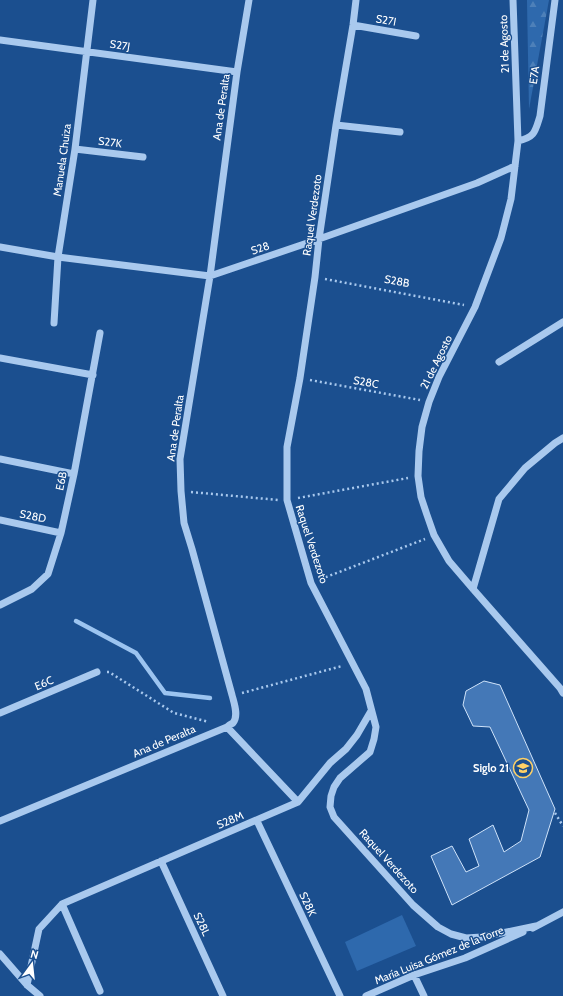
<svg xmlns="http://www.w3.org/2000/svg" width="563" height="996" viewBox="0 0 563 996" font-family="Cabin,sans-serif">
<defs>
<pattern id="forest-firs" width="22" height="20" patternUnits="userSpaceOnUse"><rect width="22" height="20" fill="#2e69ad"/><path d="M5 1l3.5 6h-7zM16 11l3.5 6h-7z" fill="#4d80b9"/></pattern>
</defs>
<rect width="100%" height="100%" fill="#1b4f8f"/>
<path fill="url(#forest-firs)" d="M527,0H549L529,109L527,1Z"/>
<path fill="#2e69ad" d="M402,915L416,946L357,971L345,942Z"/>
<g fill="none" stroke-linecap="round" stroke-linejoin="round">
<path stroke="#9cc4f0" stroke-width="4.5" d="M76,621L136,653L165,693L210,698"/>
</g>
<path fill="#4478b7" stroke="#cfe3fa" d="M484,681L500,685L555,809L540,857L452,905L431,856L452,846L466,872L479,866L469,839L493,825L504,852L521,841L529,810L490,727L473,726L463,705L466,691Z"/>
<g fill="none" stroke-linecap="round" stroke-linejoin="round">
<path stroke="#a9c9ee" stroke-width="2.5" stroke-dasharray="2 3" stroke-linecap="butt" d="M325,279L464,305
M310,380L420,400
M191,492L278,500
M298,498L408,478
M321,579L425,539
M107,672H109L174,713L209,722
M242,693L342,666
M555,813L563,826"/>
<path stroke="#a9c9ee" stroke-width="7" d="M356,0L353,25L336,125L319,239L315,277L300,378L287,447V500L311,583L366,689L376,727L374,739L370,752L340,778L334,787L331,796L330,807L334,817L413,905L438,927L451,934L466,938L482,937L536,926
M513,0L518,141L511,199L501,238L475,307L439,377L429,402L422,427L419,451L418,476L421,497L427,515L434,535L449,561L473,589L560,688L563,693
M353,25L416,36
M0,40L237,72
M336,125L400,132
M518,141C535,137 535,132 540,116L555,0
M75,149L143,157
M0,247L58,257L210,276L319,239L477,183L515,166
M54,323L58,257L75,149L93,0
M0,358L93,375
M499,362L563,322
M0,459L74,474
M0,520L61,533
M473,589L499,499L525,468L555,443L563,438
M0,605L32,589L48,574L61,533L74,474L100,333
M0,713L97,672
M227,727L298,802
M0,821L227,727C229,725 231,724 233,723C239,716 234,703 232,695L192,549L184,523L181,491L180,459L210,276L237,72L249,0
M257,821L340,996
M161,861L223,996
M62,904L100,991
M533,928L563,912
M0,954L27,985L40,996
M414,975L424,996
M27,985L39,929L62,904L298,802L330,763L346,749L357,735L371,711
M366,996L414,975L465,958L523,932"/>
</g>
<defs>
<symbol id="university-ring" viewBox="-11 -11 22 22"><circle r="9.5" fill="#1b4f8f" stroke="#ffd166" stroke-width="1.5"/><path d="M0-5L7-2L0 1L-7-2ZM-4 1L0 2.5L4 1V4Q0 6-4 4Z" fill="#ffd166"/></symbol>
</defs>
<g fill-rule="evenodd">
<use href="#university-ring" x="512" y="757" width="22" height="22"/>
</g>
<g text-anchor="middle" stroke-width="3" stroke-linejoin="round" paint-order="stroke">
<g font-size="11" fill="#fff" stroke="#1b4f8f">
<text transform="translate(386 20) rotate(10)" y="4">S27I</text>
<text transform="translate(504 44) rotate(-92)" y="4">21 de Agosto</text>
<text transform="translate(120 45) rotate(8)" y="4">S27J</text>
<text transform="translate(534 75) rotate(-82)" y="4">E7A</text>
<text transform="translate(221 107) rotate(-82)" y="4">Ana de Peralta</text>
<text transform="translate(110 142) rotate(7)" y="4">S27K</text>
<text transform="translate(62 160) rotate(-82)" y="4">Manuela Chuiza</text>
<text transform="translate(312 215) rotate(-82)" y="4">Raquel Verdezoto</text>
<text transform="translate(260 248) rotate(-19)" y="4">S28</text>
<text transform="translate(397 281) rotate(11)" y="4">S28B</text>
<text transform="translate(436 362) rotate(-64)" y="4">21 de Agosto</text>
<text transform="translate(366 382) rotate(10)" y="4">S28C</text>
<text transform="translate(175 428) rotate(-82)" y="4">Ana de Peralta</text>
<text transform="translate(61 481) rotate(-78)" y="4">E6B</text>
<text transform="translate(33 516) rotate(11)" y="4">S28D</text>
<text transform="translate(312 544) rotate(72)" y="4">Raquel Verdezoto</text>
<text transform="translate(44 683) rotate(-23)" y="4">E6C</text>
<text transform="translate(164 741) rotate(-23)" y="4">Ana de Peralta</text>
<text transform="translate(230 820) rotate(-23)" y="4">S28M</text>
<text transform="translate(389 861) rotate(48)" y="4">Raquel Verdezoto</text>
<text transform="translate(308 904) rotate(65)" y="4">S28K</text>
<text transform="translate(202 924) rotate(65)" y="4">S28L</text>
<text transform="translate(439 955) rotate(-22)" y="4">María Luisa Gómez de la Torre</text>
</g>
<g font-size="11" font-weight="bold" fill="#fff" stroke="#1b4f8f" text-anchor="end">
<text x="509" y="772">Siglo 21</text>
</g>
</g>
<g transform="translate(32 964) rotate(15)" stroke="#1b4f8f" stroke-width="3" paint-order="stroke">
<path d="M0-3L7 15L0 10L-7 15Z" fill="#ffffff"/>
<text y="-6" font-size="11" font-weight="bold" text-anchor="middle" fill="#ffffff">N</text>
</g>
</svg>
